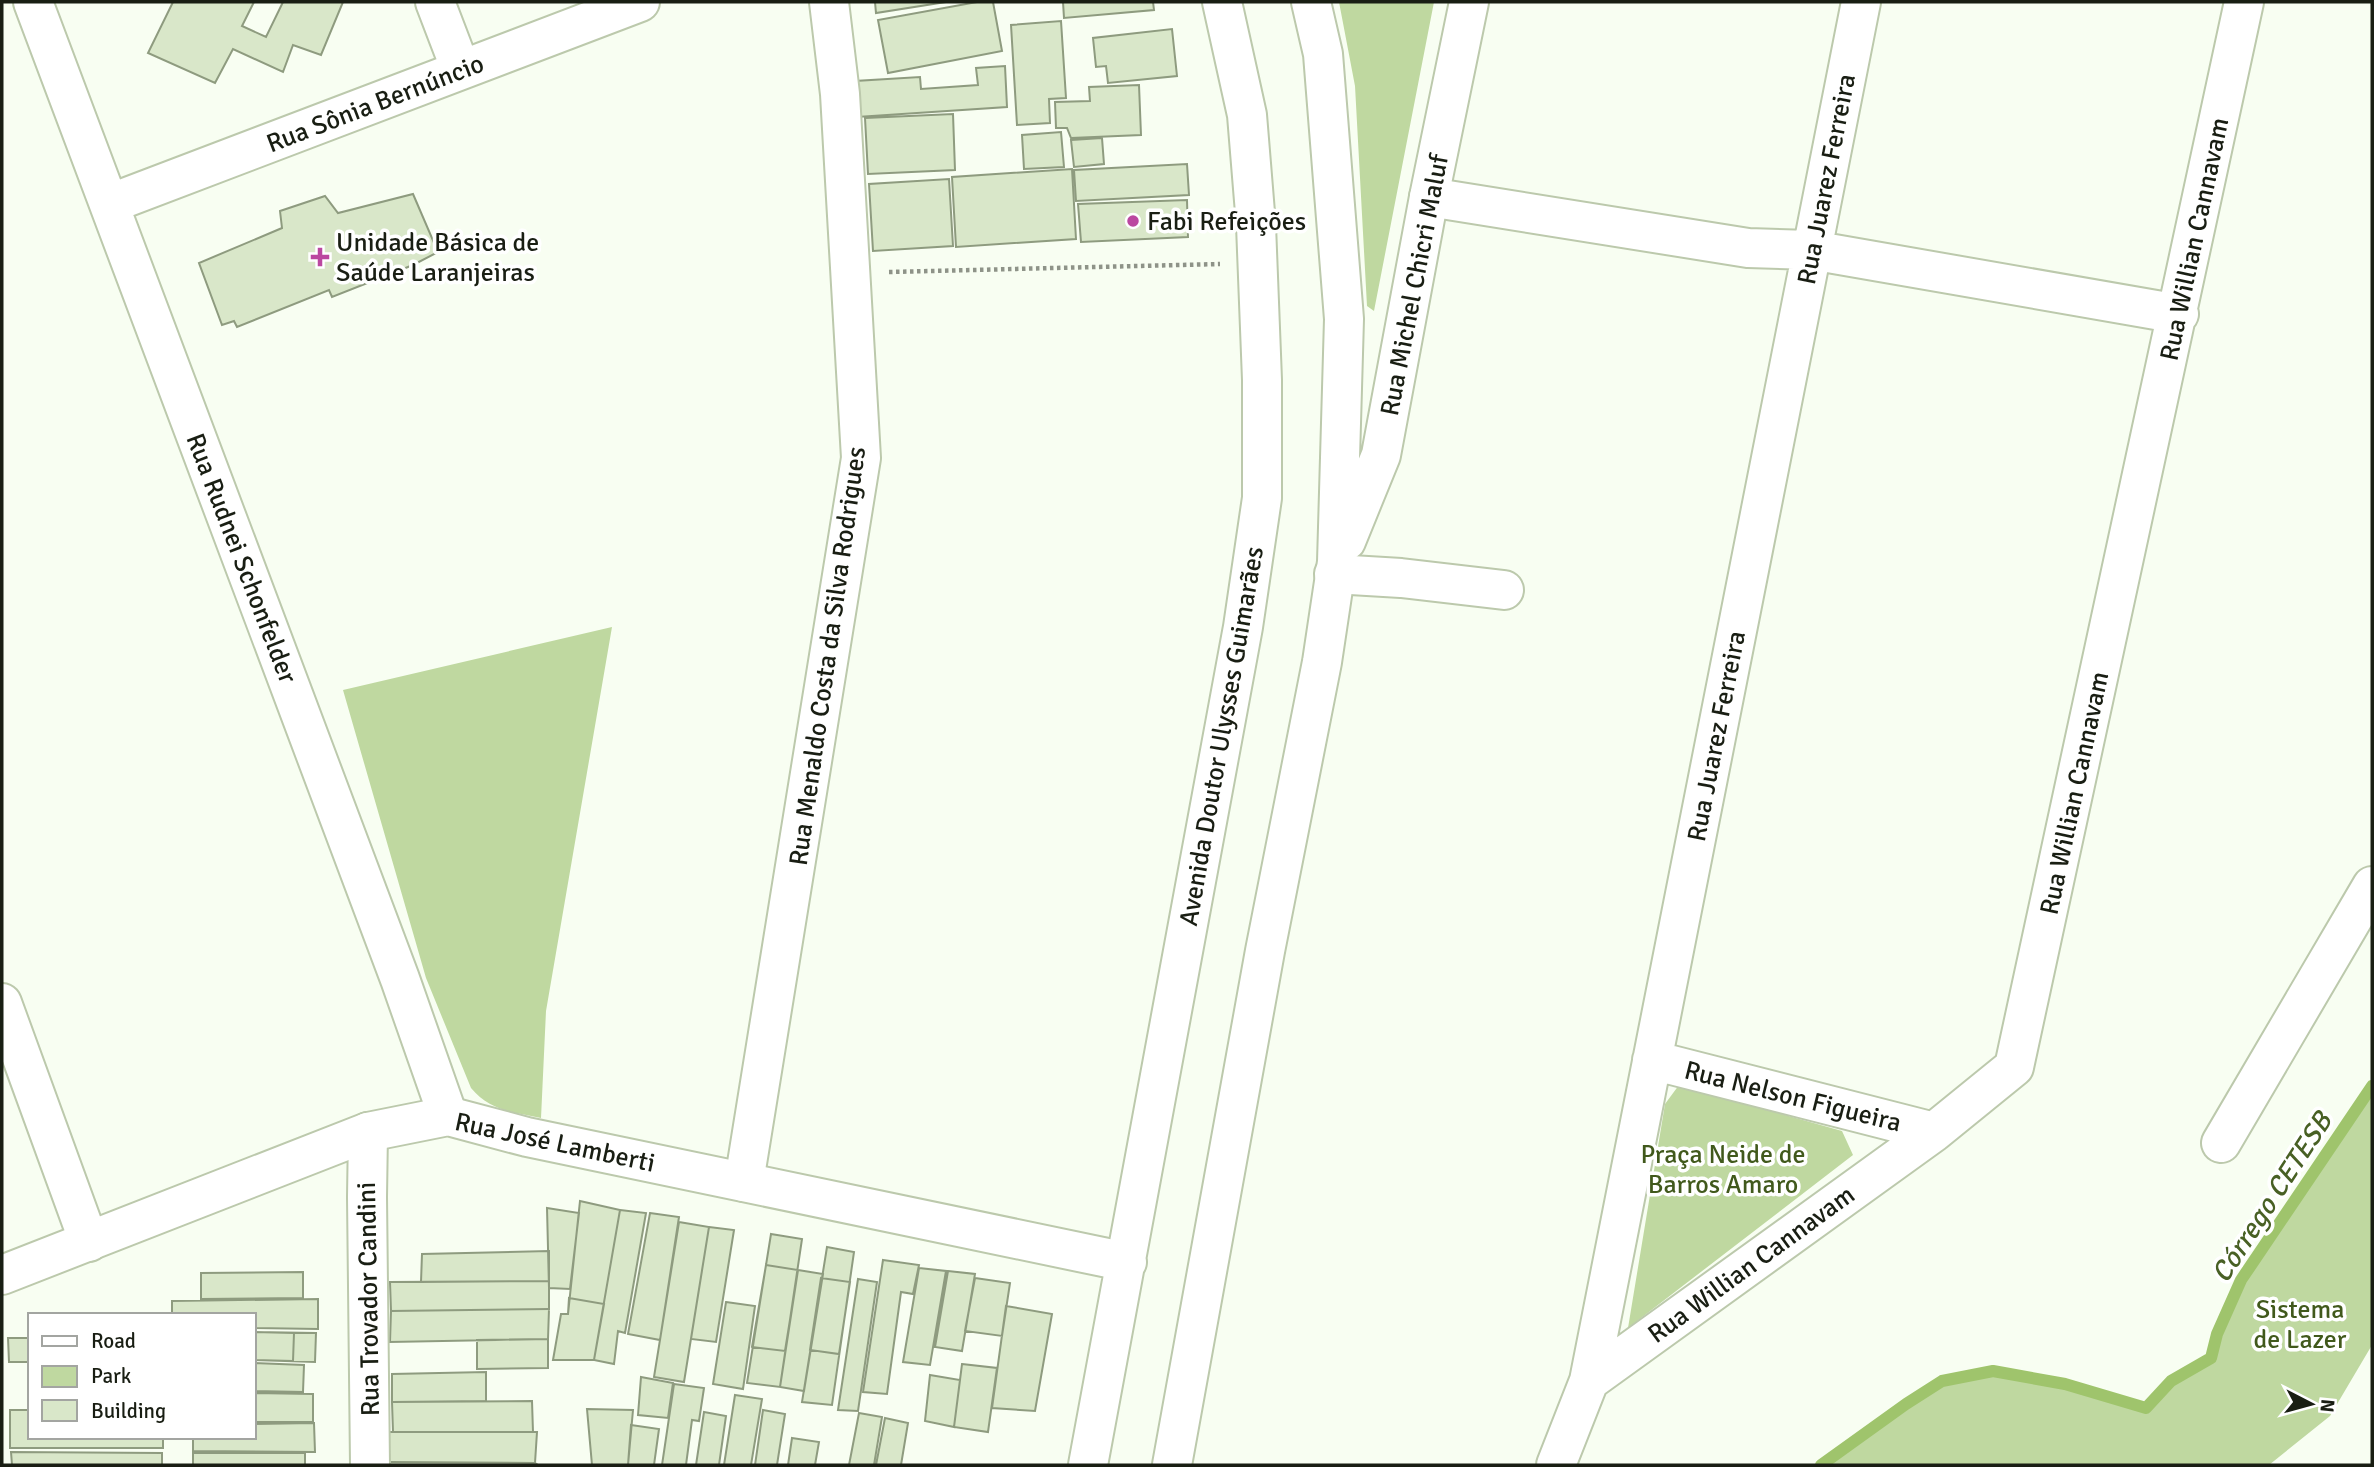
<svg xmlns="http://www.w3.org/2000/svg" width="2374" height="1467" viewBox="0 0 2374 1467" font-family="Signika,sans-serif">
<rect width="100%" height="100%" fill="#f8fef2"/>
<path fill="#bfd8a0" d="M1339,2H1434L1374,311L1367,306L1355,86Z
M612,627L546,1011L541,1118C513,1112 490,1111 471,1088L426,978L343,690Z
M1679,1085L1842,1131L1853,1155L1628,1328L1665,1104Z
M2372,1087V1345L2330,1416L2269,1465H1821L1906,1404L1942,1381L1993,1371L2065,1384L2147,1408L2171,1381L2211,1358L2217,1334L2241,1280Z"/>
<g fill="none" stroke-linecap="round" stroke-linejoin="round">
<path stroke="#9fc46c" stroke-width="12" d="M1821,1465L1906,1404L1942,1381L1993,1371L2065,1384L2146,1408L2171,1381L2211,1358L2217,1334L2241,1280L2372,1086"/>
</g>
<path fill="#d9e7c9" stroke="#8e9b7f" stroke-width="2" d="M173,2H254L242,26L266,37L283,2H343L321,55L293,45L283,72L233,49L215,83L148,53Z
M875,2H946L876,13Z
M977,2H993L1002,51L888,73L878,20Z
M1063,2H1153L1154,10L1064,18Z
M1061,21L1066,98L1049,99L1050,123L1017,125L1011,25Z
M1172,29L1177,76L1108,83L1106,66L1096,67L1093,38Z
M1005,66L1007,107L857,117L855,81L920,77L921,89L978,85L976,68Z
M1139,85L1141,135L1071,138L1067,128H1056L1055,102L1090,101L1089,87Z
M953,114L955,170L868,174L865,118Z
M1061,132L1064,167L1024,169L1022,135Z
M1102,138L1104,164L1074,167L1071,140Z
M1187,164L1189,195L1076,201L1074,170Z
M1072,169L1076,239L956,247L952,177Z
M949,179L953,246L873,251L869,184Z
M413,194L438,252L413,265L332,297L329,290L237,327L234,321L222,325L199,263L282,228L280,211L325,196L338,213Z
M1187,200L1188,237L1081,242L1078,204Z
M580,1201L620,1210L594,1360H553L561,1314H568Z
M547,1208L579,1213L570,1289L549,1288Z
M620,1210L646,1213L625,1333L618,1331L614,1364L594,1360Z
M650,1213L679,1217L660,1340L628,1334Z
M679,1222L709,1227L684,1382L654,1377Z
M709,1227L734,1230L716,1342L691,1339Z
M771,1234L802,1239L780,1387L747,1383Z
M827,1247L854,1252L832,1405L802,1402Z
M549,1251V1281L421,1282L422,1254Z
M883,1260L919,1265L913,1294L901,1292L887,1394L863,1392Z
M766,1265L798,1270L785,1351L752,1347Z
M919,1268L946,1271L930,1365L903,1362Z
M798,1270L823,1274L804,1391L780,1387Z
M948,1271L975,1274L962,1351L935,1347Z
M303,1272V1298L201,1299V1273Z
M821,1278L850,1282L839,1354L810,1350Z
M975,1278L1010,1283L1002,1336L965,1331Z
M858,1279L877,1282L858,1411L838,1410Z
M549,1281V1309L391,1311L390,1282Z
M569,1298L604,1304L594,1360H553L561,1314H568Z
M318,1299V1329L254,1328V1315H172V1301Z
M726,1302L755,1306L743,1389L713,1384Z
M1006,1306L1052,1314L1035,1411L992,1408Z
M549,1309L548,1339L390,1342L391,1311Z
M254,1332L316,1333L315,1362L254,1360Z
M254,1332L294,1333L293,1361L254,1360Z
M8,1338H30V1362H9Z
M548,1339V1368L477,1369V1340Z
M254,1363L304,1365L303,1392L254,1391Z
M962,1364L997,1368L988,1432L954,1427Z
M486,1372V1401L392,1402V1374Z
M930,1375L960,1380L954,1427L925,1421Z
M641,1377L673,1383L668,1418L638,1415Z
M674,1384L704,1388L699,1421L692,1420L686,1465H662Z
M254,1393L313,1394V1422H254Z
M735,1395L762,1399L751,1465H724Z
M532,1401L533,1432H393L392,1402Z
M587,1409L633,1410L628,1465H592Z
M10,1410H30V1437H163V1448H10Z
M763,1410L785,1414L777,1465H755Z
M704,1412L726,1416L719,1465H696Z
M859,1413L882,1417L874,1465H849Z
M885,1418L908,1423L901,1465H876Z
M314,1423L315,1452L193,1451V1437H254V1424Z
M631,1425L659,1429L654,1465H628Z
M386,1432H537L535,1463L386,1462Z
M792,1438L819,1442L815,1465H788Z
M11,1452L162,1453V1465H12Z
M193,1453H305V1465H193Z
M390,1462L535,1463L538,1465H390Z"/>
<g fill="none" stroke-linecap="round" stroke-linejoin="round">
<defs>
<path id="street" d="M33,2L400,979L448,1116
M435,2L461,70
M1429,197L1748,248L1811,250L2179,314
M109,204L640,2
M1334,574L1401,578L1504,590
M2,1003L89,1242
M1652,1060L1934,1132
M368,1132L367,1197L370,1465
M2221,1143L2372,886
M744,1182L861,458L840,94L829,2
M1589,1381L1934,1132L2014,1067L2244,2
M1556,1465L1589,1381L1861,2"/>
<path id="secondary" d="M1346,541L1381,455L1429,197L1469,2
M2,1275L368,1132L448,1116L527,1137L1127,1262
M1088,1465L1243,627L1262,498V380L1256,225L1247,115L1222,2
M1172,1465L1265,951L1322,662L1337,562L1344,319L1323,54L1311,2"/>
</defs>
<use href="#street" stroke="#bcc9ac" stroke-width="42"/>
<use href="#secondary" stroke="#bcc9ac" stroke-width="42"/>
<path stroke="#8e9388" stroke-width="4.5" stroke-dasharray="3.5 3.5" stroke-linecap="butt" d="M889,272L1220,264"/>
<use href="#street" stroke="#fff" stroke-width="38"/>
<use href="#secondary" stroke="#fff" stroke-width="38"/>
</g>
<g fill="#bb47a0" stroke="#fff" stroke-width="2.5">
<circle cx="1133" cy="221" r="7"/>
<path d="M316.5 246.5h7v7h7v7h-7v7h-7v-7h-7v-7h7z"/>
</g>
<g text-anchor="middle" stroke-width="7" stroke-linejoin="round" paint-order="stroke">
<g font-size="26" fill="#191e13" stroke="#fff">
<text transform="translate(375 103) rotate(-21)" y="9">Rua Sônia Bernúncio</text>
<text transform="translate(1826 179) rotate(-79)" y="9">Rua Juarez Ferreira</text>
<text transform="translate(2194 239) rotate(-78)" y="9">Rua Willian Cannavam</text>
<text transform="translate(1414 285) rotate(-79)" y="9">Rua Michel Chicri Maluf</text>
<text transform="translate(242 558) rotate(69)" y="9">Rua Rudnei Schonfelder</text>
<text transform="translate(827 656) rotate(-82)" y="9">Rua Menaldo Costa da Silva Rodrigues</text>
<text transform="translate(1221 736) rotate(-80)" y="9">Avenida Doutor Ulysses Guimarães</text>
<text transform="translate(1716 736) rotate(-79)" y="9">Rua Juarez Ferreira</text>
<text transform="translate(2074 793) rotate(-78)" y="9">Rua Willian Cannavam</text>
<text transform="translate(1793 1096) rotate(14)" y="9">Rua Nelson Figueira</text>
<text transform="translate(555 1142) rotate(12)" y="9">Rua José Lamberti</text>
<text transform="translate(1751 1264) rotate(-36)" y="9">Rua Willian Cannavam</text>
<text transform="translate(368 1299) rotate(-91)" y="9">Rua Trovador Candini</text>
</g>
<g font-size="26" fill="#191e13" stroke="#fff" text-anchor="start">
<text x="1147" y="230">Fabi Refeições</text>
<text x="336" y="251">Unidade Básica de<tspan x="336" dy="30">Saúde Laranjeiras</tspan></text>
</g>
<g font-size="26" fill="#41591c" stroke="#fff">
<text x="1723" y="1163">Praça Neide de<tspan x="1723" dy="30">Barros Amaro</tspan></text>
<text x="2300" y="1318">Sistema<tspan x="2300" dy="30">de Lazer</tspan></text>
</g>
<g font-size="28" font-style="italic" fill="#486024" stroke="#fff">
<text transform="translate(2271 1197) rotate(-57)" y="10">Córrego CETESB</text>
</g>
</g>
<rect width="2374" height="1467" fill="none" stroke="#191e13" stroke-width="7"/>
<rect x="28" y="1313" width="228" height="126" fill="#ffffff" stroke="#a3a5a1" stroke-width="2"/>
<rect x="42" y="1336" width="35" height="10" fill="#ffffff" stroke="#a3a5a1" stroke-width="2"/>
<text x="91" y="1348" font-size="21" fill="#191e13">Road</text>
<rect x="42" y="1366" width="35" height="21" fill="#bfd8a0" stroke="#a3a5a1" stroke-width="2"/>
<text x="91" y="1383" font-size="21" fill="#191e13">Park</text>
<rect x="42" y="1400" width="35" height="21" fill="#d9e7c9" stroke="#a3a5a1" stroke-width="2"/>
<text x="91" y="1418" font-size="21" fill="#191e13">Building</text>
<g transform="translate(2311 1404) rotate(96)" stroke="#ffffff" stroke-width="5" paint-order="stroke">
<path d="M0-5L12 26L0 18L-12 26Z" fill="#191e13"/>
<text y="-10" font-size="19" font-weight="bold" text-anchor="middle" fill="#191e13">N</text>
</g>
</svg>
